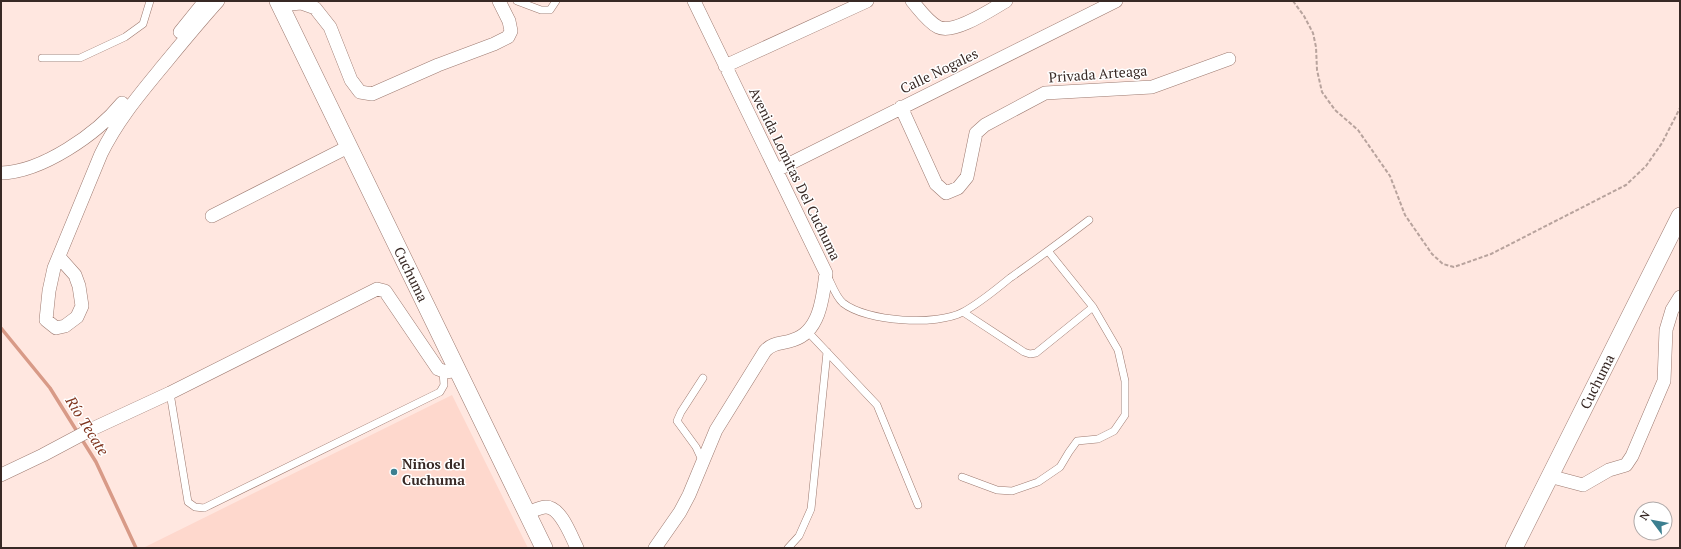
<svg xmlns="http://www.w3.org/2000/svg" width="1681" height="549" viewBox="0 0 1681 549" font-family="'PT Serif',serif">
<rect width="100%" height="100%" fill="#ffe7e0"/>
<path fill="#fed8cd" d="M452,395L528,548H143Z"/>
<g fill="none" stroke-linecap="round" stroke-linejoin="round">
<path stroke="#d89a87" stroke-width="3.5" d="M1,328L50,388L78,433
M81,438L96,462L136,548"/>
<defs>
<path id="service" d="M517,1L541,10H550L556,1
M42,58H80L125,37L143,24L150,1
M828,277C832,285 836,297 843,303C867,322 937,326 963,312C980,303 995,290 1010,278C1037,259 1063,240 1089,220
M963,312L1024,352L1030,354L1036,353L1093,307L1048,251
M808,332L877,405L918,505
M170,393L188,502L195,507L204,508L440,392L444,385L443,372
M703,462L696,447L677,421L681,412L703,378
M962,477L997,490L1012,491L1038,482L1060,467L1069,452L1077,441L1098,439L1114,431L1125,415V381L1118,350L1093,307
M788,548L799,536L811,509L827,352"/>
<path id="minor" d="M912,1C919,9 928,22 938,27C954,35 992,9 1006,1
M280,5L301,3L315,8L330,27L351,80L360,92L372,94L438,65L494,44L508,37L511,31L509,21L499,1
M180,32L205,1
M725,66L867,1
M901,107L936,184L946,193L958,188L967,177L976,133L985,125L1045,93L1152,87L1229,59
M777,170L1116,1
M1,173C42,172 97,134 122,103
M212,216L348,147
M59,257L75,275L79,286L82,306L77,317L65,326L56,328L46,320L49,291L54,268L101,154C117,121 139,95 162,67C181,44 199,22 218,1
M1,475L43,455L90,430L170,393L377,289L385,291L438,369L446,372L457,370
M1549,476L1583,485L1609,470L1626,465L1632,456L1664,381L1666,330L1672,310L1680,297
M528,513C533,511 540,507 546,507C561,507 571,536 577,548
M655,548L680,512L689,495L716,430L765,351C773,342 783,344 793,340C820,332 823,297 826,273L694,1"/>
<g id="tertiary">
<path id="s1" d="M278,1L544,548"/>
<path id="s2" d="M1514,548L1680,216"/>
</g>
</defs>
<use href="#service" stroke="#9d7a70" stroke-width="8"/>
<use href="#minor" stroke="#9d7a70" stroke-width="14"/>
<use href="#tertiary" stroke="#9d7a70" stroke-width="18"/>
<path stroke="#b8a39d" stroke-width="2" stroke-dasharray="4 2" stroke-linecap="butt" d="M1293,1L1304,16L1313,33L1316,47L1317,70L1322,92L1335,110L1358,130L1390,176L1405,215L1432,254L1443,264L1454,267L1491,254L1626,185L1646,166L1662,143L1680,108"/>
<use href="#service" stroke="#fff" stroke-width="7"/>
<use href="#minor" stroke="#fff" stroke-width="13"/>
<use href="#tertiary" stroke="#fff" stroke-width="17"/>
</g>
<circle fill="#3c7f90" stroke="#fff" stroke-width="1.5" cx="394" cy="472" r="4"/>
<g text-anchor="middle" stroke-width="3" stroke-linejoin="round" paint-order="stroke">
<g font-size="14" fill="#382925" stroke="#fff">
<text transform="translate(939 71) rotate(-26)" y="5">Calle Nogales</text>
<text transform="translate(1098 74) rotate(-4)" y="5">Privada Arteaga</text>
<text transform="translate(795 174) rotate(64)" y="5">Avenida Lomitas Del Cuchuma</text>
<text dy="5" stroke="none"><textPath href="#s1" startOffset="304">Cuchuma</textPath></text>
<text dy="5" stroke="none"><textPath href="#s2" startOffset="186">Cuchuma</textPath></text>
</g>
<g font-size="14" font-weight="bold" fill="#382925" stroke="#fff" text-anchor="start">
<text x="402" y="469">Niños del<tspan x="402" dy="16">Cuchuma</tspan></text>
</g>
<g font-size="15" font-style="italic" fill="#7f341e" stroke="#fff">
<text transform="translate(87 426) rotate(58)" y="5">Río Tecate</text>
</g>
</g>
<rect width="1681" height="549" fill="none" stroke="#382925" stroke-width="4"/>
<g transform="translate(1653 521) rotate(302)"><circle r="19" fill="#ffffff" stroke="#afa9a8"/>
<path d="M0-3L7 15L0 10L-7 15Z" fill="#3c7f90"/>
<text y="-6" font-size="11" font-weight="bold" text-anchor="middle" fill="#382925">N</text>
</g>
</svg>
